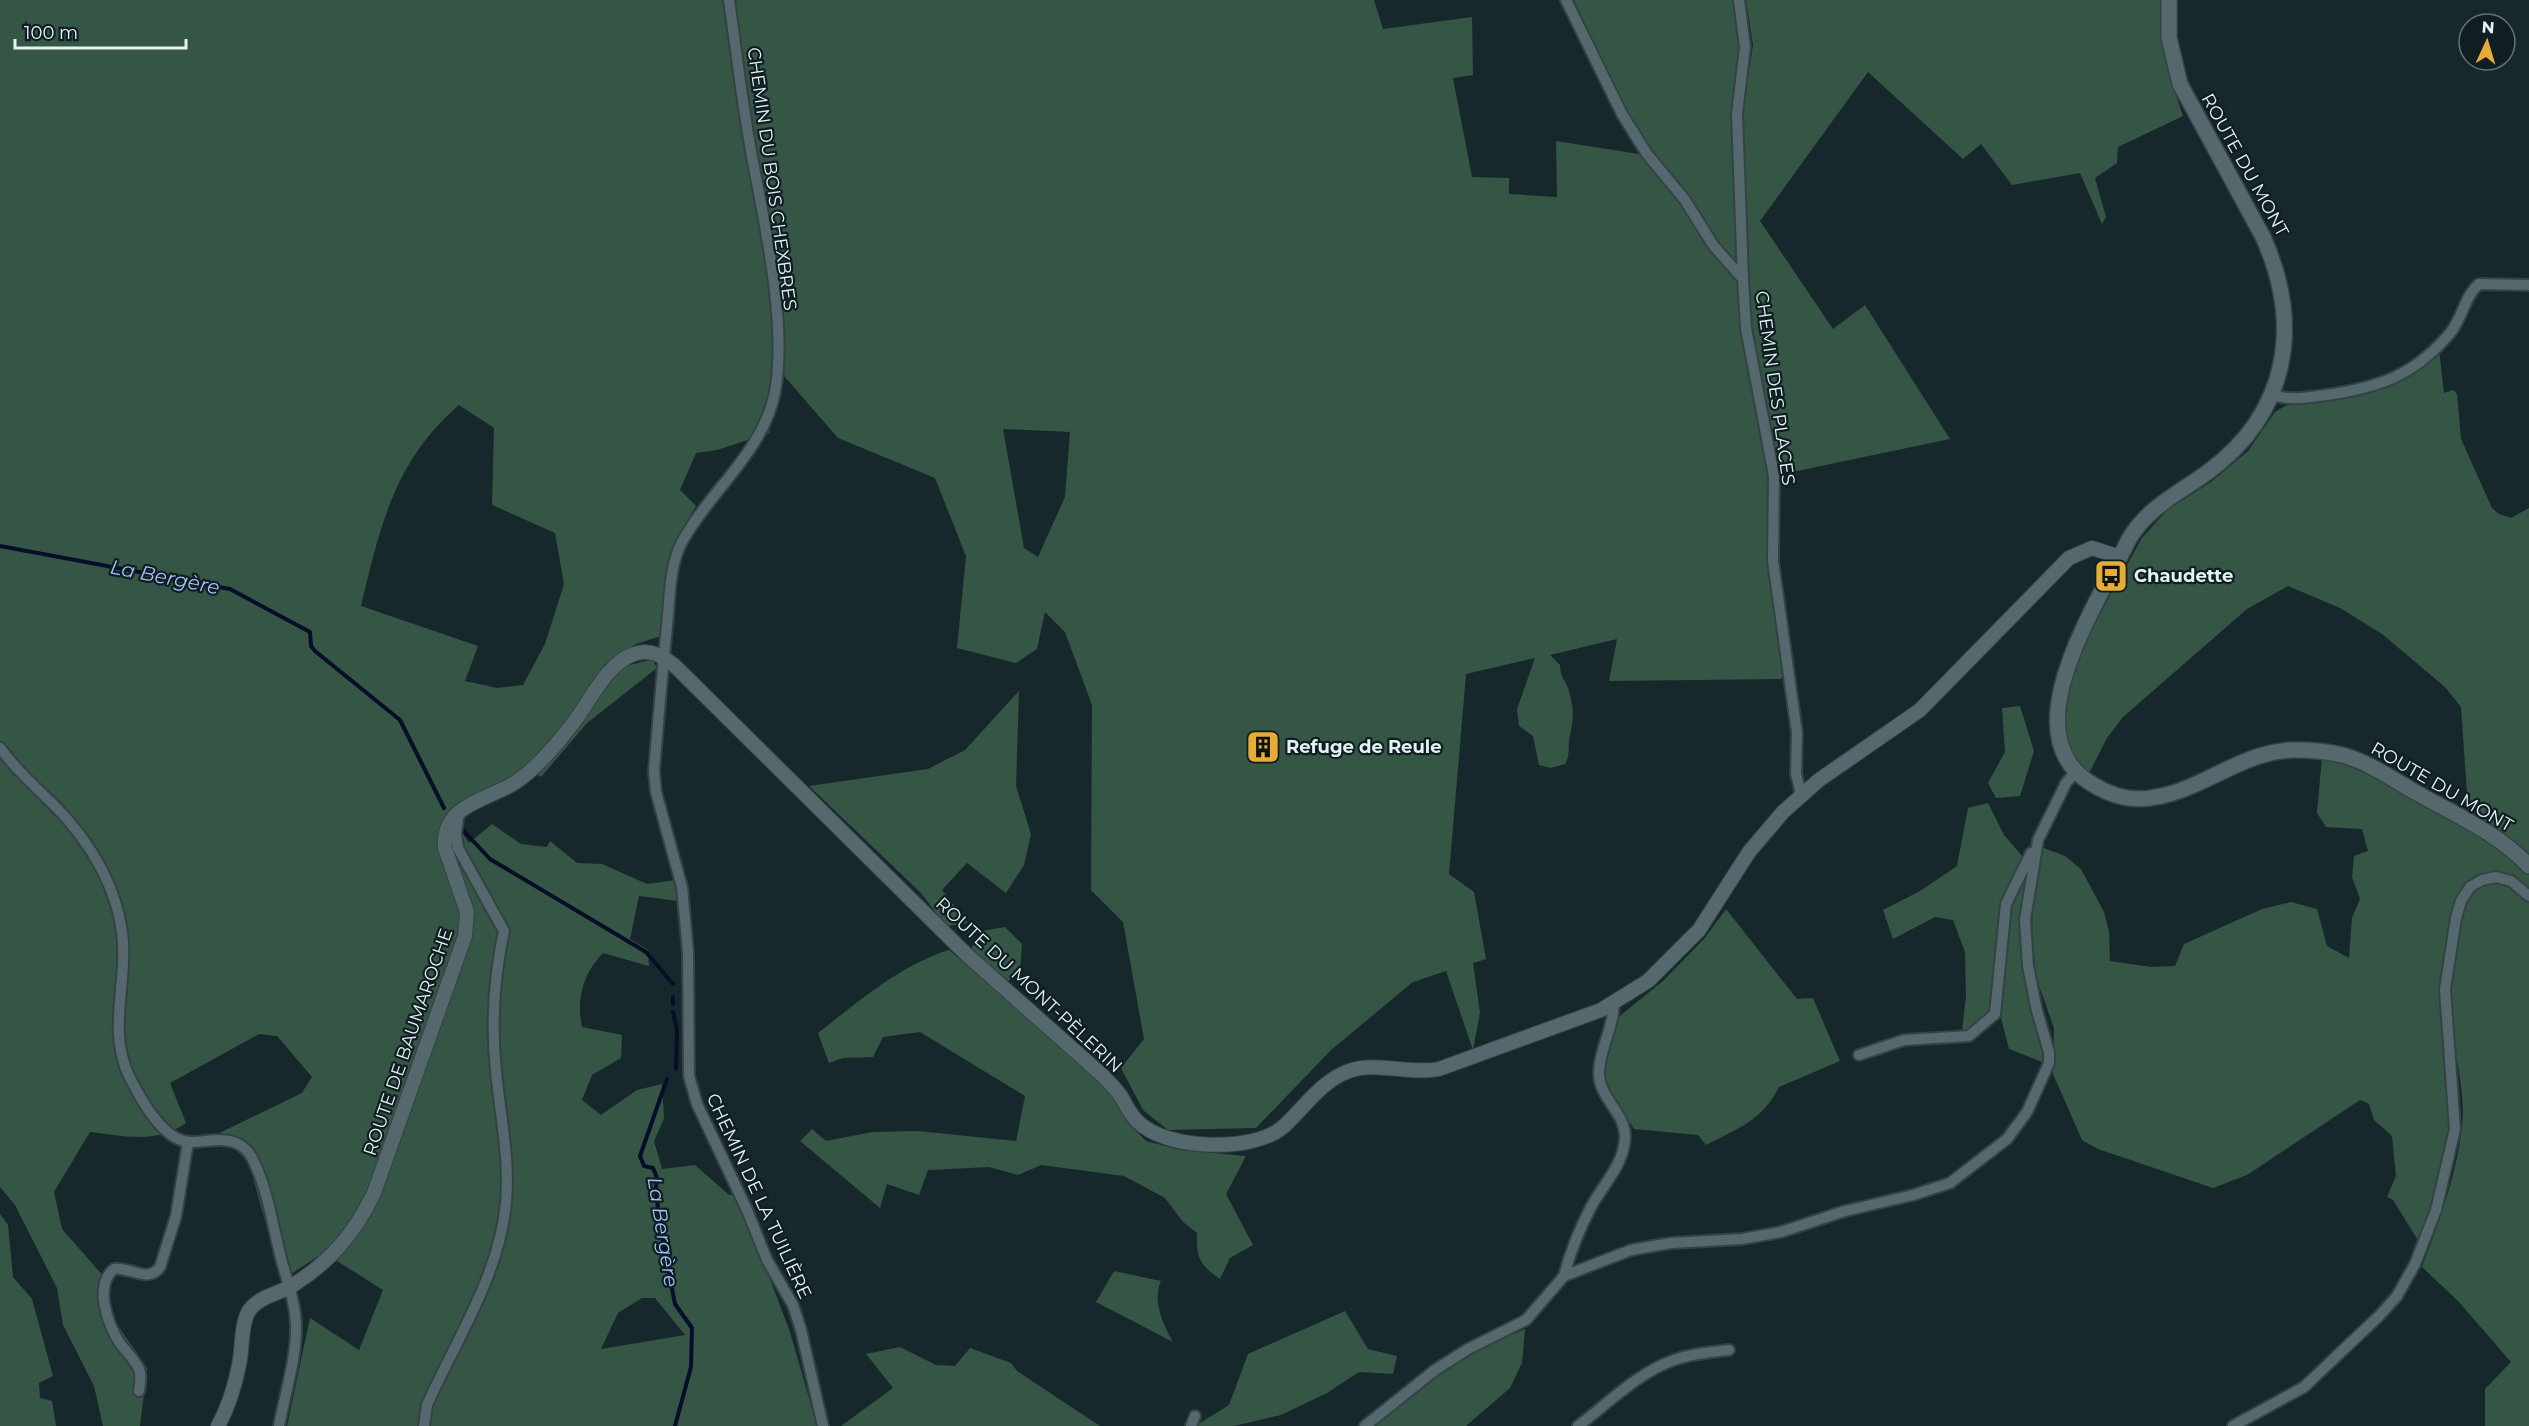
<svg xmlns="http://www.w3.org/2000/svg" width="2529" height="1426" viewBox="0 0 2529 1426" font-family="Montserrat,sans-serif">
<rect width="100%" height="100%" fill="#17282c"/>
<path fill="#355545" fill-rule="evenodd" d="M0,0H1374L1383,29L1472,17L1473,75L1453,78L1472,177L1509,178V194L1557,197L1556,141L1639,154L1681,200L1738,281L1771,477L1784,675L1781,679L1609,681L1617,639L1550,655L1560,665C1560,677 1566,681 1569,691C1575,713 1573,720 1569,741C1568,751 1570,755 1565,764L1551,768L1539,765L1533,736L1519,726L1517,709L1535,658L1466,674L1449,874L1474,892L1486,959L1473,963L1480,1013L1473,1050L1446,971L1413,982L1331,1050L1256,1128L1168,1130L1143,1110L1121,1068L1144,1039L1123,922L1091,890L1092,705L1065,632L1045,612L1037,649L1016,663L957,648L966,556L935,478L838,438L784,376L769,433L717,450L696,453L680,490L696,506C670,546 666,590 661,636L636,644L604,665L614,669L653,659L657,668L587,723L541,777L525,766L510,779L451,816L469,843L492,824L521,844L547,847L550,841L577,863L602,864L647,884L676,880L678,901L639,896L630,939L648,950L649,966L603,953C583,973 576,999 582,1027L622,1035L621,1058L592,1075L582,1100L601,1115L637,1090L662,1084L664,1119L654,1141L662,1169L695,1165L729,1195H734L764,1263L790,1332L817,1426H287L310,1318L359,1350L383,1290L334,1259L346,1229L320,1255L282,1280L249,1164L234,1147L209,1138L302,1093L312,1077L277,1036L259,1034L170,1083L186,1123C157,1144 124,1136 90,1132L54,1192L62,1229L105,1278L106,1308L147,1368L140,1426H103L94,1386L63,1325L57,1288L15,1205L0,1187ZM459,405L494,428L492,505L555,533L564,584L545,644L523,685L497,688L465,681L478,646L361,606C380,527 394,461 459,405ZM1003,429L1070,432L1065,497L1038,557L1024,548ZM642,1298H655L685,1335L601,1349L618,1313Z
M1569,0H1736L1742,53L1739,268C1664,192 1616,95 1569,0Z
M1746,0H2163L2168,71L2183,116L2118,147L2117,163L2095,178L2106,217L2102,224L2080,173L2012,185L1981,144L1963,159L1868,72L1760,221L1833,329L1865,305L1950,439L1778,475L1752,328L1746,248L1742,116L1753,45Z
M2439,350L2444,393L2453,390L2457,394L2461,439L2492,508L2499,514L2511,518L2529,508V855L2468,808L2461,707L2445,687L2382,634L2340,608L2288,586L2247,609L2123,717L2107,738L2087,777L2064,742V688L2088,635L2142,538L2167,510L2211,482L2248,451L2275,412L2285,406L2387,386L2418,371Z
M1019,691L1016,786L1031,834L1024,865L1006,893L967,863L942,890L968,923L946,926L921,893L809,786L928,769L965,750Z
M2020,706L2034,751L2020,796L1996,798L1988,783L2005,752L2002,708Z
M2322,757L2357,766L2471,828L2529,874V890C2517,877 2502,871 2484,874C2445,881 2440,977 2442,1009C2443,1046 2451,1082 2451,1119C2450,1161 2434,1203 2419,1242L2393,1200L2387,1197L2396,1176L2392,1136L2374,1120L2369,1104L2360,1100L2247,1175L2213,1188L2098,1149L2082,1140L2053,1074L2054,1028L2036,977L2032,934L2033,881L2041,847L2065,856L2081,869L2104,912L2109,932L2110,961L2151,967L2175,966L2184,944L2262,909L2291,902L2317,909L2327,946L2349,958L2352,918L2360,899L2352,877L2354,856L2368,851L2362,829L2326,827L2317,813Z
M1988,803L2004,835L2023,857L2003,900L1991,1012L1969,1033L1962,1032L1966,996L1965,952L1953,920L1935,917L1893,939L1883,910L1920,891L1957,866L1968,808Z
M2029,867L2022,918L2042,1038V1062L2009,1049L2001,1018L2008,904Z
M2495,880L2512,885L2529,903V1426H2485V1389L2511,1362L2458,1301L2422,1267C2439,1222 2457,1174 2462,1126C2466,1094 2454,1050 2450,1017C2447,990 2454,903 2478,886C2482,883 2490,882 2495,880Z
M1726,909L1797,999L1813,998L1840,1061L1779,1087C1763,1120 1737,1129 1706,1145L1698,1135L1634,1129L1605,1085L1604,1059L1616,1019L1663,981L1704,939Z
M1005,927L1022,944L1020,973L1008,981L971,949L982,931Z
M949,950L1102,1082L1117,1099L1127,1122L1146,1141L1181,1150L1246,1156L1226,1194L1253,1245L1230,1258L1220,1279C1200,1265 1196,1258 1197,1233L1183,1222L1165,1198L1124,1176L1041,1165L1018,1175L989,1167L928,1170L919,1195L887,1184L880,1208L800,1141L812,1129L826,1141L872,1132L918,1131L1016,1141L1025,1096L920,1032L883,1037L873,1057L843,1058L829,1063L818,1033C858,1002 900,965 949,950Z
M0,1214L8,1225L13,1277L32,1299L53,1376L39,1383L40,1398L52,1401L56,1426H0Z
M1114,1271L1161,1281C1152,1299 1163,1325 1173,1342L1096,1302Z
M1345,1311L1368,1349L1397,1356L1393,1374L1359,1372L1327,1393L1281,1415L1234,1426H1195L1229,1405L1248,1354Z
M1525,1329L1522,1363L1510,1388L1466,1426H1374L1448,1367L1471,1353Z
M900,1347L936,1365L955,1366L970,1348L1011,1363L1017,1371L1100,1426H841L893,1388L866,1354Z"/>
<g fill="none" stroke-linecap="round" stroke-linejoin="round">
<path stroke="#070e28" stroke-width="4" d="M0,546L230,589L310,632L311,646L315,651L400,720L444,808
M460,827L490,859L646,952L673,984
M673,997V1004
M673,1012L677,1030L676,1069
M667,1079L640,1156L644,1166L653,1168L657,1178L656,1188L659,1220L675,1304L692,1328L691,1367L675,1426"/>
<defs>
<path id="minor" d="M729,0C737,55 743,112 754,167C766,231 787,327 775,392C763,453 710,490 682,542C669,566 670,599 667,626C662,675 658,723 654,771L656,792L682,887L688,952L689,1076L697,1104L747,1210L767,1260L793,1305L801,1330L823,1426
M1566,0L1622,114L1647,154L1685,200L1713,245L1743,279L1746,328L1774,476L1773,561L1797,733L1796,774L1801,794
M1739,0L1745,47L1737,114L1743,279
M2272,395C2292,401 2308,397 2327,395C2381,387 2415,375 2451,332C2462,318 2465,296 2479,284L2529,285
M0,748C16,769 34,786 53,804C90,841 119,889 123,942C126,989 108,1031 129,1076C140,1098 163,1142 191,1142C208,1142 225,1136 240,1145C247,1149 251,1155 254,1162C269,1193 273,1229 282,1262C288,1284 296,1305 296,1328C296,1360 285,1394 279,1426
M1859,1055L1904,1040L1969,1036L1995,1014L2006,904L2031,853
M1564,1276C1570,1253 1580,1228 1591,1207C1603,1185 1624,1164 1625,1138C1626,1113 1600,1099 1599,1075C1598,1052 1616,1022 1613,1004
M139,1391C140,1385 141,1378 140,1372C137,1361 125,1351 119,1342C107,1322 94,1286 114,1269C129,1266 148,1284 160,1267L176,1216L188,1142
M424,1426L427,1405C456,1340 500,1274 506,1202C510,1158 500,1115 496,1071C491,1024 494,977 504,931L458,848L456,834L459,811
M1191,1426L1195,1416
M1365,1426L1435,1370L1468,1349L1526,1320L1564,1276L1631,1250L1671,1243L1742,1239L1781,1232L1845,1211L1913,1195L1950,1183L2007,1139L2027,1112L2049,1063V1052L2037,1011L2028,966L2025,920L2038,840L2066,783L2076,771
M1578,1426C1607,1404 1639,1372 1674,1360C1691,1354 1710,1352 1729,1350
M2233,1426L2304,1387L2380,1315L2397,1296L2415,1264L2436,1210L2455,1129L2445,989L2456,918L2461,901L2470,887L2482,880L2496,877L2511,881L2529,896"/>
<path id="tertiary" d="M218,1426C228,1408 235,1385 239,1365C243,1349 240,1319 252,1307C263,1295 279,1294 293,1285C330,1262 355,1233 374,1193L465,936L467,912L445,848C441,804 489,800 516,782C539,766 557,744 574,722C590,701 607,663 634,654C650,648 663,656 675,666L967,955L1102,1075C1108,1081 1115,1088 1120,1095C1126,1104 1130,1115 1138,1122C1167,1150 1252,1153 1283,1127C1304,1108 1321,1081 1349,1071C1377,1061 1409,1075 1439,1069L1601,1010L1648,981L1699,930L1749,852L1783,812L1819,780L1920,710L2069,558L2092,548L2120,557"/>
<path id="secondary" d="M2169,0V38L2180,84L2263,237C2303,326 2288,413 2208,472C2179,493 2148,507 2129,539C2100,600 2008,734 2092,784C2111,796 2133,802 2156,797C2204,789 2243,751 2293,750C2308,750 2327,751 2342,755C2369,762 2392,779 2415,792C2454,814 2498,833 2529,866"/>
</defs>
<use href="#minor" stroke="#344245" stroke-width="14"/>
<use href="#tertiary" stroke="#344245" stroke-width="16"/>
<use href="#secondary" stroke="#344245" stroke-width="18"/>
<use href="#minor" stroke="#55686d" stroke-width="10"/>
<use href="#tertiary" stroke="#55686d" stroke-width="14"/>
<use href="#secondary" stroke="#55686d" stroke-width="15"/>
</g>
<defs>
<symbol id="bus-square" viewBox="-11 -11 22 22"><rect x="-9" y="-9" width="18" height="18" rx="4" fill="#e7ac37" stroke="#0e1e22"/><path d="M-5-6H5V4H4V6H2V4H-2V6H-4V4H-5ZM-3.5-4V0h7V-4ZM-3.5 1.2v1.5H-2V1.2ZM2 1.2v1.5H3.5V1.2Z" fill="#111"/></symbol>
<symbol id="building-square" viewBox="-11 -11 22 22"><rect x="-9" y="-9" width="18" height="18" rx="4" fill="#e7ac37" stroke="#0e1e22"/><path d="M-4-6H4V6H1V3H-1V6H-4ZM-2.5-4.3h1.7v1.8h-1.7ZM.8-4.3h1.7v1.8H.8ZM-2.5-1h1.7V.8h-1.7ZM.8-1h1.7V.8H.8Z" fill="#111"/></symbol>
</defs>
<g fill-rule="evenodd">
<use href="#bus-square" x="2092" y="557" width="38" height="38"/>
<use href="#building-square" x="1244" y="728" width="38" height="38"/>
</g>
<g text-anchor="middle" stroke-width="4.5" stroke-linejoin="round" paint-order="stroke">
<g font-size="18" fill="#e6f1f4" stroke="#0e1e22">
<text transform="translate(2245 165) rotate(61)" y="6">ROUTE DU MONT</text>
<text transform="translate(772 179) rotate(82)" y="6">CHEMIN DU BOIS CHEXBRES</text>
<text transform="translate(1775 388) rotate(82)" y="6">CHEMIN DES PLACES</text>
<text transform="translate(2442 787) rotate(30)" y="6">ROUTE DU MONT</text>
<text transform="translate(1029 985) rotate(43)" y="6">ROUTE DU MONT-PÈLERIN</text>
<text transform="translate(408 1042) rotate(-71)" y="6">ROUTE DE BAUMAROCHE</text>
<text transform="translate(759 1196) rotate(65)" y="6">CHEMIN DE LA TUILIÈRE</text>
</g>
<g font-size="18" font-weight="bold" fill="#e6f1f4" stroke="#0e1e22" text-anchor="start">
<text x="2134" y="582">Chaudette</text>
<text x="1286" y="753">Refuge de Reule</text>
</g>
<g font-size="20" font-style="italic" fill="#a8bdf6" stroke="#0e1e22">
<text transform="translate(165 577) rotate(11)" y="7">La Bergère</text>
<text transform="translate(663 1232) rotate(81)" y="7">La Bergère</text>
</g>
</g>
<g transform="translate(2487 42) rotate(4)"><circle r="28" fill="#0e1e22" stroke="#647276" stroke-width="1.5"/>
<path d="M0-4.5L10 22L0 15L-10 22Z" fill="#e7ac37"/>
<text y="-9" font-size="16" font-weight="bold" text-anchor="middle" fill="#e6f1f4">N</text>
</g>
<path d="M15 39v9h171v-9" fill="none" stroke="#e6f1f4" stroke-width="3"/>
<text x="24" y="39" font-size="18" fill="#e6f1f4" stroke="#0e1e22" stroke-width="4.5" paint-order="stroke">100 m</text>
</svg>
